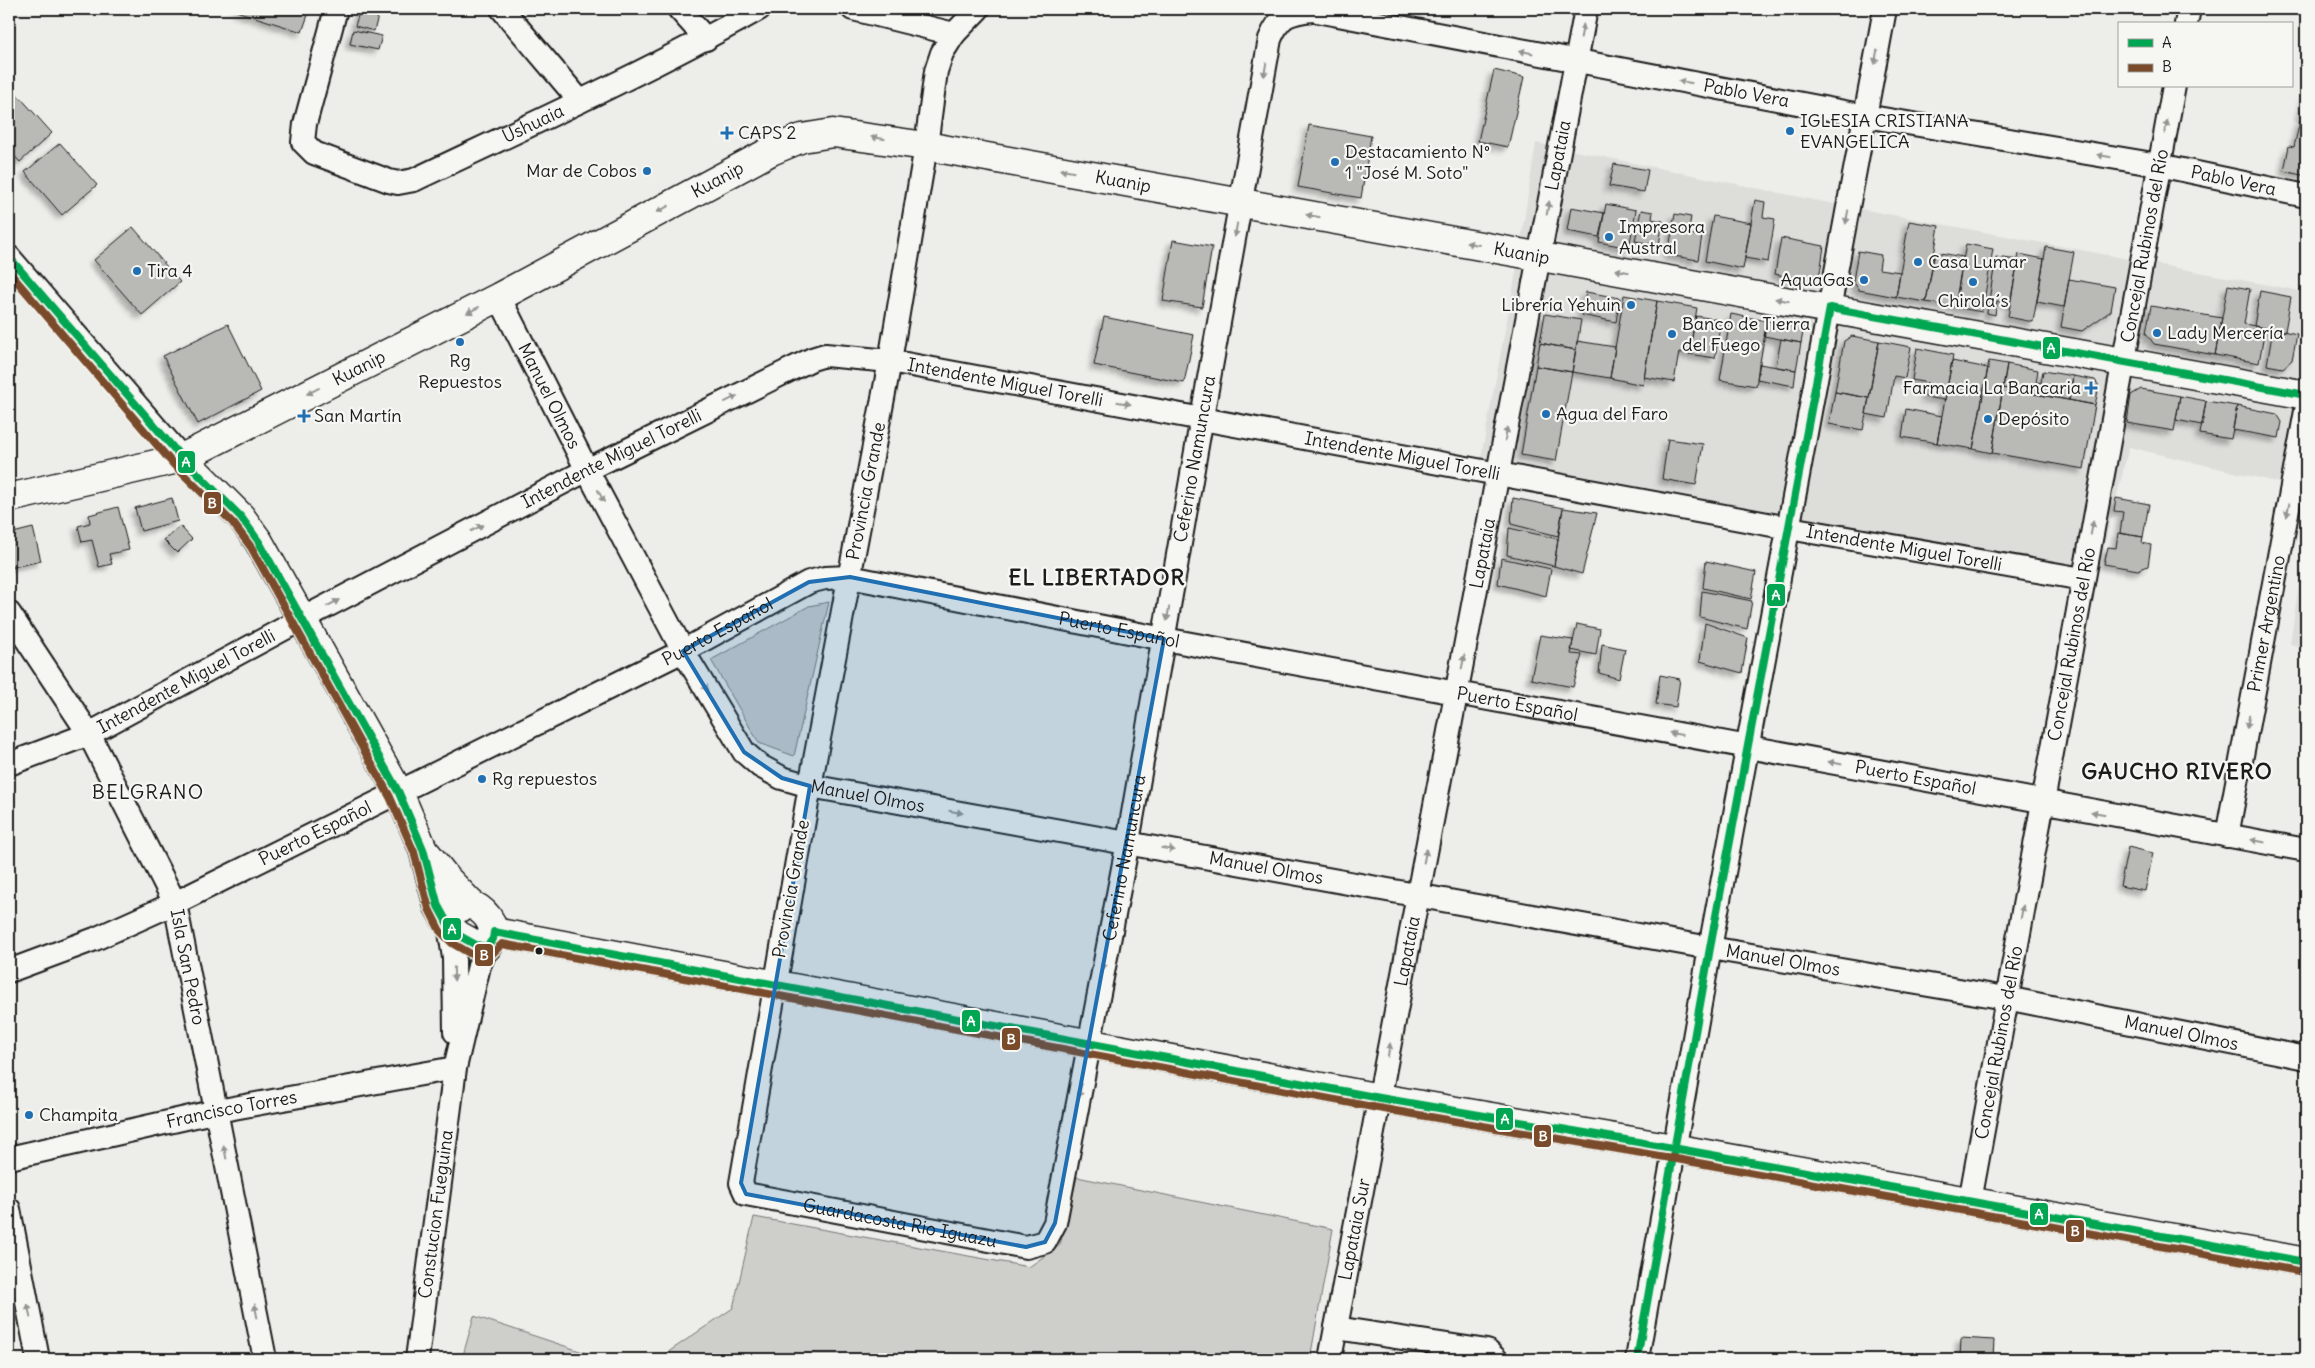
<svg xmlns="http://www.w3.org/2000/svg" width="2315" height="1368" viewBox="0 0 2315 1368" font-family="Delius,sans-serif">
<defs>
<filter id="shadow"><feDropShadow dx="-4.5" dy="4.5" stdDeviation="2.5" flood-color="#0004"/></filter>
</defs>
<rect width="100%" height="100%" fill="#edede9"/>
<filter id="ink" filterUnits="userSpaceOnUse"><feTurbulence type="fractalNoise" baseFrequency=".02" numOctaves="2"/><feDisplacementMap in="SourceGraphic" scale="10" xChannelSelector="R" yChannelSelector="G"/><feConvolveMatrix kernelMatrix="1 2 1 2 8 2 1 2 1" color-interpolation-filters="sRGB"/></filter>
<g filter="url(#ink)">
<path fill="#ddddda" d="M1536,143L1834,204L2306,292V345L2299,403L2306,404V489L2129,447L2093,592L1477,478L1515,278Z
M2306,538V648L2290,644Z"/>
<path fill="#cececb" stroke="#757574" d="M829,602L794,756L759,743L711,660L809,606Z
M1077,1177L1333,1229L1310,1359H658L733,1308L754,1217L1029,1267L1060,1245Z
M474,1316L604,1359H462Z"/>
<path fill="#b9b9b6" stroke="#1c1c1c" filter="url(#shadow)" d="M237,9H310L302,32L236,11Z
M360,9H380L374,31L355,26Z
M353,30L382,36L378,50L350,44Z
M1494,70L1524,77L1508,147L1478,141Z
M9,85L52,133L20,162L9,150Z
M2305,97H2306V120L2300,118Z
M2300,121L2306,122V176L2284,171L2289,146L2294,147Z
M1309,125L1371,136L1361,198L1298,187Z
M60,143L97,185L62,215L25,172Z
M1614,164L1648,170L1644,192L1609,186Z
M1755,200L1765,202L1763,217L1775,219L1768,262L1745,258Z
M1606,204L1636,210L1629,248L1599,242Z
M1571,207L1604,213L1599,237L1567,231Z
M1641,210L1653,212L1652,219L1663,221L1659,245L1635,241Z
M1675,214L1691,217L1688,234L1702,236L1698,260L1668,255Z
M1713,216L1751,223L1743,269L1705,261Z
M1909,221L1939,226L1926,302L1896,297Z
M133,227L180,282L142,315L94,260Z
M1781,238L1824,246L1820,273L1809,281L1775,274Z
M1173,240L1212,247L1202,307L1163,301Z
M1966,244L1993,249L1982,312L1955,307Z
M2046,247L2074,252L2064,307L2037,302Z
M1858,251L1881,255L1879,269L1900,272L1896,297L1859,290L1853,281Z
M1935,252L1963,257L1955,307L1926,302Z
M2019,254L2044,259L2033,322L2008,317Z
M1996,257L2018,260L2010,303L1997,301L1995,315L1987,313Z
M2069,279L2115,287L2111,311L2082,331L2061,327Z
M2228,285L2250,289L2244,324L2265,328L2259,363L2215,355Z
M2260,291L2291,297L2285,331L2254,326Z
M1586,292L1620,298L1616,322L1582,315Z
M1624,295L1657,301L1643,385L1610,378Z
M1657,301L1697,308L1689,354L1679,352L1674,382L1644,377Z
M2151,306L2222,318L2215,355L2154,344L2146,333Z
M1545,314L1581,320L1576,350L1540,343Z
M1731,314L1767,321L1756,386L1720,380Z
M1696,316L1721,320L1715,358L1689,354Z
M1104,317L1194,335L1184,383L1094,365Z
M1767,321L1804,327L1801,343L1764,336Z
M228,324L261,391L198,424L163,356Z
M2273,329L2297,334L2292,360L2283,368L2267,365Z
M1852,336L1879,341L1869,398L1835,392L1844,341Z
M1781,339L1801,343L1796,370L1776,367Z
M1577,341L1615,347L1610,378L1572,372Z
M1879,341L1911,347L1905,378L1894,376L1887,418L1866,414Z
M1540,343L1576,350L1572,372L1536,366Z
M1917,348L1953,355L1945,400L1925,397L1928,383L1912,380Z
M1952,361L1988,368L1973,449L1937,443Z
M1989,361L2007,364L1992,453L1973,449Z
M1759,364L1796,370L1794,386L1757,379Z
M2007,364L2038,370L2034,394L2003,388Z
M1536,366L1572,372L1556,461L1521,455Z
M2043,371L2073,376L2069,400L2034,394L2036,382L2041,383Z
M2073,376L2095,380L2099,386L2095,405L2069,400Z
M2003,388L2095,405L2084,469L1992,453Z
M2141,389L2180,396L2174,431L2127,423L2131,395Z
M1835,392L1869,398L1863,430L1829,424Z
M2180,396L2206,401L2202,425L2176,420Z
M2206,401L2237,406L2231,439L2200,434Z
M2237,406L2277,414L2282,422L2279,438L2233,430Z
M1906,409L1942,416L1937,443L1902,437Z
M1668,439L1703,444L1696,485L1662,479Z
M172,498L178,521L141,531L135,508Z
M1513,498L1563,508L1558,536L1511,524Z
M2116,498L2149,504L2143,537L2120,533L2123,512L2114,511Z
M118,507L129,550L109,554L112,564L99,567L92,540L82,542L78,526L90,523L89,515Z
M1563,508L1597,513L1582,574L1554,566Z
M180,526L192,539L177,553L164,540Z
M33,528L41,561L9,568V534Z
M1509,528L1558,539L1554,566L1507,555Z
M2118,533L2143,537L2142,543L2151,545L2148,566L2138,570L2104,564L2108,547L2116,548Z
M1501,558L1551,569L1546,596L1498,584Z
M1706,561L1756,572L1751,599L1703,588Z
M1702,591L1752,601L1747,629L1700,617Z
M1705,623L1748,638L1742,673L1700,661Z
M1577,624L1600,629L1596,655L1571,650Z
M1540,635L1573,640L1571,654L1582,655L1573,687L1531,679Z
M1602,644L1625,649L1619,679L1599,673Z
M1660,675L1680,679L1676,707L1656,704Z
M2128,847L2153,853L2145,891L2120,886Z
M1961,1338L1994,1340L1993,1359H1960Z"/>
<g fill="none" stroke-linecap="round" stroke-linejoin="round">
<defs>
<g id="minor">
<path id="s1" d="M336,9L305,124L303,142L314,153L389,181L398,183L414,180C530,125 647,72 759,9"/>
<path d="M502,9L580,101"/>
<path d="M679,9L706,39"/>
<path d="M853,9L954,34"/>
<path id="s2" d="M978,9L954,34L942,53L936,71L926,146L890,361L810,786L741,1183L746,1194L1026,1247L1045,1242L1055,1223L1128,842L1202,417L1270,39C1280,15 1288,13 1312,10L1865,116L2159,165L2306,196"/>
<path d="M2186,24L2189,9"/>
<path d="M9,257L182,458"/>
<path id="s3" d="M499,297L587,470L683,651L744,752L760,766L782,778L810,786L1710,948L2006,998L2306,1058"/>
<path id="s4" d="M9,613L89,734L175,903L265,1359"/>
<path id="s5" d="M9,764L89,734L302,619L587,470L812,359L825,355L890,361L1789,528L2083,579"/>
<path id="s6" d="M2227,836L2306,411"/>
<path d="M449,926L454,958L455,1032"/>
<path id="s7" d="M9,971L95,939L175,903L683,651L809,582L825,578L850,577L1164,639L2306,850"/>
<path id="s8" d="M9,1158L217,1111L455,1068"/>
<path id="s9" d="M1970,1201L2174,86"/>
<path d="M9,1209L38,1359"/>
<path d="M1336,1328L1487,1351L1496,1359"/>
<path id="s10" d="M417,1359L455,1068L479,966L487,947"/>
<path id="s11" d="M1330,1359L1586,9"/>
<path d="M1637,1359L1710,948L1885,9"/>
</g>
<g id="major">
<path d="M182,458L241,517L259,542L399,793L423,849L438,906L449,926L458,935L476,945L487,947C500,929 489,913 471,904L453,910L446,920"/>
<path id="s12" d="M9,498L182,458L499,297L771,151L802,138L833,133L926,146L2306,395"/>
<path d="M427,854L447,879L471,904"/>
<path d="M494,932L1380,1098L1673,1148L2306,1262"/>
</g>
</defs>
<use href="#minor" stroke="#1c1c1c" stroke-width="26"/>
<use href="#major" stroke="#1c1c1c" stroke-width="31"/>
<use href="#minor" stroke="#f6f6f2" stroke-width="22"/>
<use href="#major" stroke="#f6f6f2" stroke-width="28"/>
<defs>
<path id="bus-1" d="M9,257L182,458L241,517L259,542L399,793L423,849L438,906L449,926L458,935L476,945L487,947L493,939L494,932L1380,1098L1673,1148L2306,1262
M1637,1359L1710,948L1830,308L2306,395"/>
<path id="bus-2" d="M9,272L174,465L233,523L251,547L390,797L414,852L429,909L440,931L452,943L471,954L490,956L502,944L1378,1108L1671,1158L2304,1272"/>
</defs>
<use href="#bus-1" stroke="#f6f6f2" stroke-width="11"/>
<use href="#bus-2" stroke="#f6f6f2" stroke-width="11"/>
<use href="#bus-1" stroke="#00a651" stroke-width="8"/>
<use href="#bus-2" stroke="#7a4b2a" stroke-width="8"/>
</g>
<defs><path id="oneway-solid" d="M-6-.8H1V-3.2L6.5 0L1 3.2V.8H-6Z" transform="scale(1.25)"/></defs>
<g fill="#949492">
<use href="#oneway-solid" transform="translate(1582 31) rotate(-79)"/>
<use href="#oneway-solid" transform="translate(1526 52) rotate(-169)"/>
<use href="#oneway-solid" transform="translate(1876 57) rotate(100)"/>
<use href="#oneway-solid" transform="translate(1265 70) rotate(100)"/>
<use href="#oneway-solid" transform="translate(1685 82) rotate(-170)"/>
<use href="#oneway-solid" transform="translate(2166 127) rotate(-79)"/>
<use href="#oneway-solid" transform="translate(878 138) rotate(-171)"/>
<use href="#oneway-solid" transform="translate(2104 156) rotate(-170)"/>
<use href="#oneway-solid" transform="translate(1067 171) rotate(-170)"/>
<use href="#oneway-solid" transform="translate(1548 208) rotate(-79)"/>
<use href="#oneway-solid" transform="translate(663 209) rotate(152)"/>
<use href="#oneway-solid" transform="translate(1313 216) rotate(-170)"/>
<use href="#oneway-solid" transform="translate(1847 217) rotate(100)"/>
<use href="#oneway-solid" transform="translate(1236 230) rotate(100)"/>
<use href="#oneway-solid" transform="translate(1473 244) rotate(-170)"/>
<use href="#oneway-solid" transform="translate(1622 271) rotate(-170)"/>
<use href="#oneway-solid" transform="translate(1782 300) rotate(-170)"/>
<use href="#oneway-solid" transform="translate(473 310) rotate(153)"/>
<use href="#oneway-solid" transform="translate(313 391) rotate(153)"/>
<use href="#oneway-solid" transform="translate(731 399) rotate(-26)"/>
<use href="#oneway-solid" transform="translate(1124 403) rotate(10)"/>
<use href="#oneway-solid" transform="translate(1506 434) rotate(-80)"/>
<use href="#oneway-solid" transform="translate(601 496) rotate(62)"/>
<use href="#oneway-solid" transform="translate(2288 510) rotate(101)"/>
<use href="#oneway-solid" transform="translate(477 528) rotate(-28)"/>
<use href="#oneway-solid" transform="translate(2092 528) rotate(-80)"/>
<use href="#oneway-solid" transform="translate(333 603) rotate(-28)"/>
<use href="#oneway-solid" transform="translate(1168 614) rotate(100)"/>
<use href="#oneway-solid" transform="translate(1463 662) rotate(-79)"/>
<use href="#oneway-solid" transform="translate(704 685) rotate(59)"/>
<use href="#oneway-solid" transform="translate(2248 722) rotate(101)"/>
<use href="#oneway-solid" transform="translate(1676 734) rotate(-170)"/>
<use href="#oneway-solid" transform="translate(1835 763) rotate(-169)"/>
<use href="#oneway-solid" transform="translate(956 812) rotate(10)"/>
<use href="#oneway-solid" transform="translate(2098 813) rotate(-170)"/>
<use href="#oneway-solid" transform="translate(2258 841) rotate(-169)"/>
<use href="#oneway-solid" transform="translate(1168 849) rotate(10)"/>
<use href="#oneway-solid" transform="translate(1425 856) rotate(-79)"/>
<use href="#oneway-solid" transform="translate(2022 912) rotate(-80)"/>
<use href="#oneway-solid" transform="translate(1104 963) rotate(101)"/>
<use href="#oneway-solid" transform="translate(454 974) rotate(89)"/>
<use href="#oneway-solid" transform="translate(1389 1050) rotate(-80)"/>
<use href="#oneway-solid" transform="translate(1080 1091) rotate(100)"/>
<use href="#oneway-solid" transform="translate(225 1152) rotate(-101)"/>
<use href="#oneway-solid" transform="translate(29 1311) rotate(-101)"/>
<use href="#oneway-solid" transform="translate(256 1311) rotate(-101)"/>
</g>
</g>
<path fill="#1f6fb2" fill-opacity="0.2" stroke="#1f6fb2" stroke-width="4" stroke-linejoin="round" d="M850,577L1164,639L1055,1223L1045,1242L1026,1247L746,1194L741,1183L810,786L782,778L744,752L683,651L809,582Z"/>
<g fill="#1f6fb2" stroke="#f6f6f2" stroke-width="2">
<circle cx="1790" cy="131" r="5"/>
<path d="M724.5 125.5h5v5h5v5h-5v5h-5v-5h-5v-5h5z"/>
<circle cx="1335" cy="162" r="5"/>
<circle cx="647" cy="171" r="5"/>
<circle cx="1609" cy="237" r="5"/>
<circle cx="1918" cy="262" r="5"/>
<circle cx="137" cy="271" r="5"/>
<circle cx="1864" cy="280" r="5"/>
<circle cx="1973" cy="282" r="5"/>
<circle cx="1631" cy="305" r="5"/>
<circle cx="2157" cy="333" r="5"/>
<circle cx="1672" cy="334" r="5"/>
<circle cx="460" cy="342" r="5"/>
<path d="M2088.5 380.5h5v5h5v5h-5v5h-5v-5h-5v-5h5z"/>
<circle cx="1546" cy="414" r="5"/>
<path d="M301.5 408.5h5v5h5v5h-5v5h-5v-5h-5v-5h5z"/>
<circle cx="1988" cy="419" r="5"/>
<circle cx="482" cy="779" r="5"/>
<circle cx="29" cy="1115" r="5"/>
</g>
<circle fill="#1c1c1c" stroke="#f6f6f2" stroke-width="2" cx="539" cy="951" r="4.5"/>
<g text-anchor="middle" stroke-width="4.5" stroke-linejoin="round" paint-order="stroke">
<g font-size="18" fill="#1c1c1c" stroke="#f6f6f2">
<text dy="6" stroke="none"><textPath href="#s2" startOffset="3244">Pablo Vera</textPath></text>
<text dy="6" stroke="none"><textPath href="#s1" startOffset="390">Ushuaia</textPath></text>
<text dy="6" stroke="none"><textPath href="#s11" startOffset="1225">Lapataia</textPath></text>
<text dy="6" stroke="none"><textPath href="#s12" startOffset="781">Kuanip</textPath></text>
<text dy="6" stroke="none"><textPath href="#s12" startOffset="1201">Kuanip</textPath></text>
<text dy="6" stroke="none"><textPath href="#s2" startOffset="3739">Pablo Vera</textPath></text>
<text dy="6" stroke="none"><textPath href="#s9" startOffset="971">Concejal Rubinos del Río</textPath></text>
<text dy="6" stroke="none"><textPath href="#s12" startOffset="1606">Kuanip</textPath></text>
<text dy="6" stroke="none"><textPath href="#s12" startOffset="376">Kuanip</textPath></text>
<text dy="6" stroke="none"><textPath href="#s5" startOffset="1096">Intendente Miguel Torelli</textPath></text>
<text dy="6" stroke="none"><textPath href="#s3" startOffset="111">Manuel Olmos</textPath></text>
<text dy="6" stroke="none"><textPath href="#s5" startOffset="1500">Intendente Miguel Torelli</textPath></text>
<text dy="6" stroke="none"><textPath href="#s5" startOffset="676">Intendente Miguel Torelli</textPath></text>
<text dy="6" stroke="none"><textPath href="#s2" startOffset="2320">Ceferino Namuncura</textPath></text>
<text transform="translate(866 491) rotate(-79)" y="6">Provincia Grande</text>
<text dy="6" stroke="none"><textPath href="#s5" startOffset="2010">Intendente Miguel Torelli</textPath></text>
<text dy="6" stroke="none"><textPath href="#s11" startOffset="820">Lapataia</textPath></text>
<text dy="6" stroke="none"><textPath href="#s6" startOffset="216">Primer Argentino</textPath></text>
<text dy="6" stroke="none"><textPath href="#s7" startOffset="1206">Puerto Español</textPath></text>
<text dy="6" stroke="none"><textPath href="#s7" startOffset="786">Puerto Español</textPath></text>
<text dy="6" stroke="none"><textPath href="#s9" startOffset="566">Concejal Rubinos del Río</textPath></text>
<text dy="6" stroke="none"><textPath href="#s5" startOffset="196">Intendente Miguel Torelli</textPath></text>
<text dy="6" stroke="none"><textPath href="#s7" startOffset="1611">Puerto Español</textPath></text>
<text dy="6" stroke="none"><textPath href="#s7" startOffset="2016">Puerto Español</textPath></text>
<text dy="6" stroke="none"><textPath href="#s3" startOffset="651">Manuel Olmos</textPath></text>
<text dy="6" stroke="none"><textPath href="#s7" startOffset="336">Puerto Español</textPath></text>
<text dy="6" stroke="none"><textPath href="#s2" startOffset="1915">Ceferino Namuncura</textPath></text>
<text dy="6" stroke="none"><textPath href="#s3" startOffset="1056">Manuel Olmos</textPath></text>
<text transform="translate(791 889) rotate(-80)" y="6">Provincia Grande</text>
<text dy="6" stroke="none"><textPath href="#s11" startOffset="415">Lapataia</textPath></text>
<text dy="6" stroke="none"><textPath href="#s3" startOffset="1581">Manuel Olmos</textPath></text>
<text dy="6" stroke="none"><textPath href="#s4" startOffset="400">Isla San Pedro</textPath></text>
<text dy="6" stroke="none"><textPath href="#s3" startOffset="1986">Manuel Olmos</textPath></text>
<text dy="6" stroke="none"><textPath href="#s9" startOffset="161">Concejal Rubinos del Río</textPath></text>
<text dy="6" stroke="none"><textPath href="#s8" startOffset="228">Francisco Torres</textPath></text>
<text dy="6" stroke="none"><textPath href="#s10" startOffset="146">Constucion Fueguina</textPath></text>
<text dy="6" stroke="none"><textPath href="#s2" startOffset="1374">Guardacosta Rio Iguazu</textPath></text>
<text dy="6" stroke="none"><textPath href="#s11" startOffset="132">Lapataia Sur</textPath></text>
</g>
<g font-size="18" fill="#1c1c1c" stroke="#f6f6f2" text-anchor="start">
<text x="1800" y="127">IGLESIA CRISTIANA<tspan x="1800" dy="21">EVANGELICA</tspan></text>
<text x="738" y="139">CAPS 2</text>
<text x="1345" y="158">Destacamiento N°<tspan x="1345" dy="21">1 "José M. Soto"</tspan></text>
<text x="637" y="177" text-anchor="end">Mar de Cobos</text>
<text x="1619" y="233">Impresora<tspan x="1619" dy="21">Austral</tspan></text>
<text x="1928" y="268">Casa Lumar</text>
<text x="147" y="277">Tira 4</text>
<text x="1854" y="286" text-anchor="end">AquaGas</text>
<text x="1973" y="307" text-anchor="middle">Chirola´s</text>
<text x="1621" y="311" text-anchor="end">Librería Yehuin</text>
<text x="1682" y="330">Banco de Tierra<tspan x="1682" dy="21">del Fuego</tspan></text>
<text x="2167" y="339">Lady Mercería</text>
<text x="460" y="367" text-anchor="middle">Rg<tspan x="460" dy="21">Repuestos</tspan></text>
<text x="2081" y="394" text-anchor="end">Farmacia La Bancaria</text>
<text x="1556" y="420">Agua del Faro</text>
<text x="314" y="422">San Martín</text>
<text x="1998" y="425">Depósito</text>
<text x="492" y="785">Rg repuestos</text>
<text x="39" y="1121">Champita</text>
</g>
<g font-size="20" letter-spacing="1" fill="#1c1c1c" stroke="#f6f6f2">
<text x="148" y="799">BELGRANO</text>
</g>
<g font-size="22" font-weight="bold" letter-spacing="1" fill="#1c1c1c" stroke="#f6f6f2">
<text x="1097" y="585">EL LIBERTADOR</text>
<text x="2177" y="779">GAUCHO RIVERO</text>
</g>
</g>
<g stroke="#f6f6f2" stroke-width="2">
<rect x="2042" y="336" width="19" height="24" rx="5" fill="#00a651"/>
<rect x="177" y="450" width="19" height="24" rx="5" fill="#00a651"/>
<rect x="203" y="491" width="19" height="24" rx="5" fill="#7a4b2a"/>
<rect x="1766" y="583" width="20" height="24" rx="5" fill="#00a651"/>
<rect x="442" y="917" width="20" height="24" rx="5" fill="#00a651"/>
<rect x="474" y="943" width="20" height="24" rx="5" fill="#7a4b2a"/>
<rect x="961" y="1009" width="20" height="24" rx="5" fill="#00a651"/>
<rect x="1001" y="1027" width="20" height="24" rx="5" fill="#7a4b2a"/>
<rect x="1495" y="1107" width="19" height="24" rx="5" fill="#00a651"/>
<rect x="1533" y="1124" width="19" height="24" rx="5" fill="#7a4b2a"/>
<rect x="2029" y="1202" width="20" height="24" rx="5" fill="#00a651"/>
<rect x="2065" y="1219" width="20" height="24" rx="5" fill="#7a4b2a"/>
</g>
<g font-size="14" text-anchor="middle" font-weight="bold" fill="#fff">
<text x="2051" y="353">A</text>
<text x="186" y="467">A</text>
<text x="212" y="508">B</text>
<text x="1776" y="600">A</text>
<text x="452" y="934">A</text>
<text x="484" y="960">B</text>
<text x="971" y="1026">A</text>
<text x="1011" y="1044">B</text>
<text x="1505" y="1124">A</text>
<text x="1543" y="1141">B</text>
<text x="2039" y="1219">A</text>
<text x="2075" y="1236">B</text>
</g>
<rect width="2315" height="1368" fill="none" stroke="#f6f6f2" stroke-width="30"/>
<rect x="15" y="15" width="2285" height="1338" fill="none" stroke="#1c1c1c" stroke-width="2" filter="url(#ink)"/>
<rect x="2118" y="22" width="175" height="65" fill="#f6f6f2" stroke="#9f9f9c"/>
<rect x="2128" y="39" width="25" height="8" fill="#00a651" stroke="#9f9f9c"/>
<text x="2162" y="48" font-size="15" fill="#1c1c1c">A</text>
<rect x="2128" y="64" width="25" height="8" fill="#7a4b2a" stroke="#9f9f9c"/>
<text x="2162" y="72" font-size="15" fill="#1c1c1c">B</text>
</svg>
